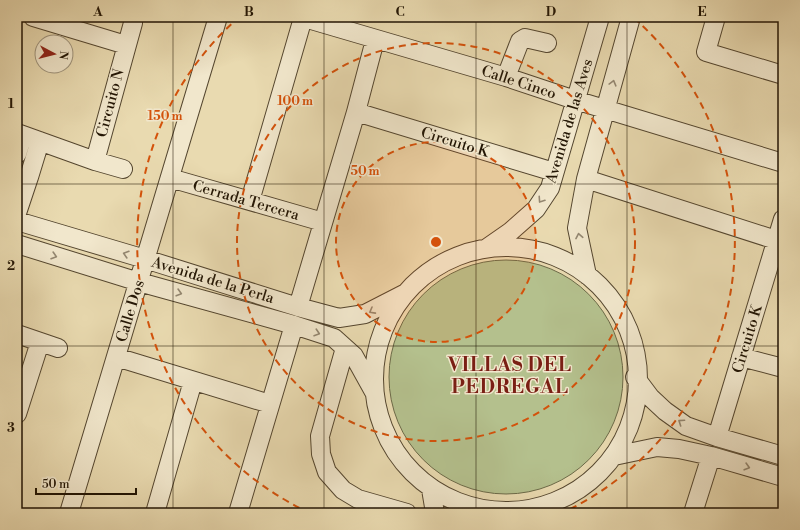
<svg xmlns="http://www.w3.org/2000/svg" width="800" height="530" viewBox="0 0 800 530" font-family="'Libre Bodoni',serif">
<rect width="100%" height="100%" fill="#e9dab0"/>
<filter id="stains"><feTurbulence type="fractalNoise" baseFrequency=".005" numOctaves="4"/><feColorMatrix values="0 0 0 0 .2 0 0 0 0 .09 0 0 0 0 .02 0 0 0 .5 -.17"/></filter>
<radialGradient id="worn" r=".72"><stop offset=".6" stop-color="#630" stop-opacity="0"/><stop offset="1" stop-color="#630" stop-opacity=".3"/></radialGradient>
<path fill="#b4c08d" stroke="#6b6a48" d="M389 377a117 117 0 1 1 234 0a117 117 0 1 1-234 0Z"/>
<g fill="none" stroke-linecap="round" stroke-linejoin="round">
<defs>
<path id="minor" d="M33,17L126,45
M301,17L506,77L575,100L783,163
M716,17L706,52L783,75
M506,77L520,41L525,38L547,43
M356,112L554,172
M17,133L95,161L123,169
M17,154L23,135
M95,161L133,23
M170,178L323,222
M586,179L776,240
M250,201L303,18
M17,213L29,177L40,141
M17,221L145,259L298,307L339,318L365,314L404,294
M17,244L139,282L294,325L334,338L354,356L374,392
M374 379a132 132 0 1 1 264 0a132 132 0 1 1-264 0Z
M487,248L510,232L536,209L550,188L600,17
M587,275L577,228L586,179L631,17
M298,307L356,112L375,40
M17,334L58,348
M345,348L320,436L321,454L327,472L343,490L358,499L407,513
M116,357L270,404
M741,357L783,368
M635,377L650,397L665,411L686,426L717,437L783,456
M17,414L40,342
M717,437L783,219
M614,456L657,447L679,449L711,456L783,477
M431,489L435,513
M69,513L218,17
M155,513L193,381
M238,513L294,325
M693,513L711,456"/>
</defs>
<use href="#minor" stroke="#54462f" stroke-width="20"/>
<use href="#minor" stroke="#f1e7cc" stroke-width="18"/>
</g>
<defs><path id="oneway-chevron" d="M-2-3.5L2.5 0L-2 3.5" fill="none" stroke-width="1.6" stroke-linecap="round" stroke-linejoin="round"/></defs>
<g stroke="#948872">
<use href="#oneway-chevron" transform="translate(613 83) rotate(-75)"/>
<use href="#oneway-chevron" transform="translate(541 200) rotate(124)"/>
<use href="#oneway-chevron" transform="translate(579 236) rotate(-101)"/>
<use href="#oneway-chevron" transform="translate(126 254) rotate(-163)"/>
<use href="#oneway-chevron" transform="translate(54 256) rotate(17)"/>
<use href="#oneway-chevron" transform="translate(179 293) rotate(16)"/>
<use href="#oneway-chevron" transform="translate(372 311) rotate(151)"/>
<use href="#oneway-chevron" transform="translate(317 333) rotate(18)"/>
<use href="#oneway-chevron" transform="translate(681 422) rotate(-146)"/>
<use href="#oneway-chevron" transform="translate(747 467) rotate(16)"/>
</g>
<path fill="none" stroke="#221504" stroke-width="1" stroke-opacity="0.55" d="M173,17V513M324,17V513M476,17V513M627,17V513M17,184H783M17,346H783"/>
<circle cx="436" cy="242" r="100" fill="#d4520b" fill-opacity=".12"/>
<g fill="none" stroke="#d4520b" stroke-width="2" stroke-dasharray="7 5">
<circle cx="436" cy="242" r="100"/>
<circle cx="436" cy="242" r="199"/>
<path d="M310 513A299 299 0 0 1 238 18M634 18A299 299 0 0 1 562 513"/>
</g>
<g text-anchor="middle" stroke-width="3" stroke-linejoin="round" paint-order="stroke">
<g font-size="15" fill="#221504" stroke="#f1e7cc">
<text transform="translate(519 82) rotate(18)" y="5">Calle Cinco</text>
<text transform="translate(110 103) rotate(-75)" y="5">Circuito N</text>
<text transform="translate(569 121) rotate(-73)" y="5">Avenida de las Aves</text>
<text transform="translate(455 142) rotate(17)" y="5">Circuito K</text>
<text transform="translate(246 200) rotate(16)" y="5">Cerrada Tercera</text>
<text transform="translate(213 280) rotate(17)" y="5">Avenida de la Perla</text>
<text transform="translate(130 311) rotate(-73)" y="5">Calle Dos</text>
<text transform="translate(747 339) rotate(-73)" y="5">Circuito K</text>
</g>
<g font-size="19" font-weight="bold" letter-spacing="1" fill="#7a1f14" stroke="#f1e7cc">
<text x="510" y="371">VILLAS DEL<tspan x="510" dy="22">PEDREGAL</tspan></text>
</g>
</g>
<circle cx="436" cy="242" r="6" fill="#d4520b" stroke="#f1e7cc" stroke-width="2"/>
<g font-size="12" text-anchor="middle" font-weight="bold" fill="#d4520b" stroke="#f1e7cc" stroke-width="3" stroke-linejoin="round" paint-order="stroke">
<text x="295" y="105">100 m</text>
<text x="165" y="120">150 m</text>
<text x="365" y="175">50 m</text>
</g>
<rect width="800" height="530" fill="none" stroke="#e9dab0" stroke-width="44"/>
<g transform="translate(54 54) rotate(97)"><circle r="19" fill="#f1e7cc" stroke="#9e937c"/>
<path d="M0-3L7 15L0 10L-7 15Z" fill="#8f2418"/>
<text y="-6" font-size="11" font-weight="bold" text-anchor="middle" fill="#221504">N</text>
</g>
<path d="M36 488v6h100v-6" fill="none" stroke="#221504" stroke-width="2"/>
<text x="42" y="488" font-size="12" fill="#221504" stroke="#f1e7cc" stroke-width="3" paint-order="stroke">50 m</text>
<rect x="22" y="22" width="756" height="486" fill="none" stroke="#221504" stroke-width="1.5"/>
<g font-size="13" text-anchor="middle" font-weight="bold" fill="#221504">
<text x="98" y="16">A</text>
<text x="249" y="16">B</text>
<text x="400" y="16">C</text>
<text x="551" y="16">D</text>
<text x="702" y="16">E</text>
<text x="11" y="108">1</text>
<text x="11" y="270">2</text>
<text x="11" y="432">3</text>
</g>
<rect width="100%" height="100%" filter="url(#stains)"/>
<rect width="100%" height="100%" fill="url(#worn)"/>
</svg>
